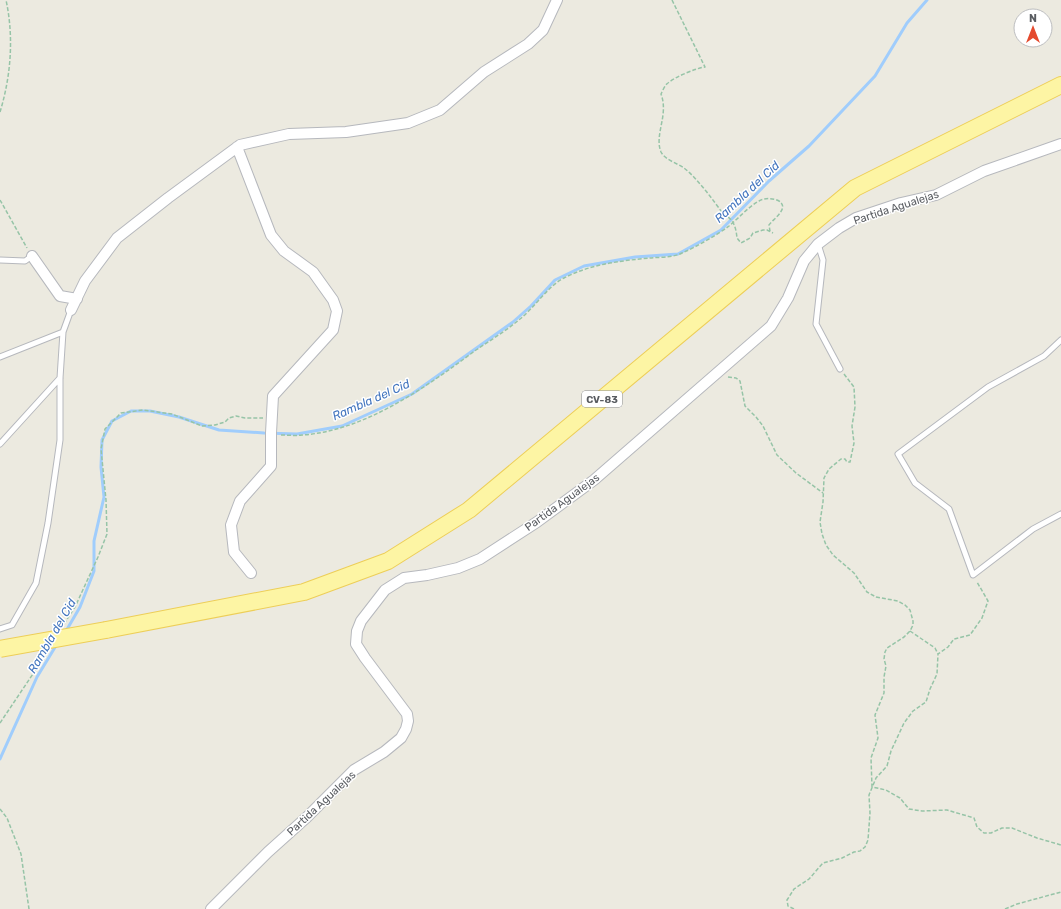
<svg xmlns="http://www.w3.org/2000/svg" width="1061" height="909" viewBox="0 0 1061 909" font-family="Rubik,sans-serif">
<rect width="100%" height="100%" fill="#eceae0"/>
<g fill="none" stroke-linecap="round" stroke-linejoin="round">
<path stroke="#a0cdfc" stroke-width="3" d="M66,631L80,607L94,571V541L104,497L101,467L102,440L112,421L131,411H150L179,417L219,430L264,433L297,434L342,426L412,394L513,322L531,306L555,280L584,266L635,257L678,254L721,230L769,181L809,146L875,76L907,23L927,0
M0,759L37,677L57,644"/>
<defs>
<path id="lane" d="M818,244L823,260L816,324L840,369
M0,260L25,261L32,256
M1061,340L1044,356L988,387L898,454L915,483L949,509L973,575L1033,529L1061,514
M0,357L63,332
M0,444L60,378
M0,629L12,625L36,583L48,523L60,440V378L63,332L71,310"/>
<path id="street" d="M237,147L271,235L284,251L313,272L333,300L337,311L333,330L273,396L271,433V466L240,501L231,525L234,552L251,573
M32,256L60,296L77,299
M71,310L85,281L117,238L168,198L240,145L289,134L346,132L408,123L440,110L484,72L528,44L543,30L557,0
M211,909L268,852L307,817L354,770L384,752L401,738L406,729L408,721L407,714L365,658L356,644L357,631L361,621L385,590L404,578L427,575L458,568L480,559L537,522L594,480L771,326L788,298L804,261L818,244L839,228L856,218L901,203L936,195L984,171L1061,144"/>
<path id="primary" d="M106,630L304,592L388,561L469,510L855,188L1061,85"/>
</defs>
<use href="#lane" stroke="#b6b8bd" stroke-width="7"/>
<use href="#street" stroke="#b6b8bd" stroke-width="12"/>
<use href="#primary" stroke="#edce58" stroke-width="18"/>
<path stroke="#96c4a7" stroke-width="1.5" stroke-dasharray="4 2" stroke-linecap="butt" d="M672,0L705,67C696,68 675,77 668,83C665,85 663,90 661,94C669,115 654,135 661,152C665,160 677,163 684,168C698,179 713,200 724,215C734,219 736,228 737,238L741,243L750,238L753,233L763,230H767L773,233
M0,112C11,76 14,37 6,0
M0,200L27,248
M844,374L854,387L855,407L852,426L854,443L850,462H847L845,459H841L829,469L824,478L823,502L820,522L822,534L826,545L833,555L854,573L867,592L876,597L898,601L905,605L910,610L913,621V625L910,631L904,637L887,648L885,652L884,659L886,666L884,677V693L875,715L878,738L871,758L872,787L886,790L900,798L909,809L922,811L947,810L974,818L977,827L984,833H991L1002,828H1012L1037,838L1061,845
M728,377L736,378L740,381L745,406L756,417L763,426L777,455L796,473L823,493
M281,435C288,435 295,436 302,435C365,431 426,387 476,350C491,340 507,330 520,319C535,307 548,286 564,278C591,264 620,261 649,258C659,257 672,258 682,253C696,247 717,235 729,226C739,218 748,207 759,201C764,198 771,198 777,200C792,207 773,219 769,225L770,231
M64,624L75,607L98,557L107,534L106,500L101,449L105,429L121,413L143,410L172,414L202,426L215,425L225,422L229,418L236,416L245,418H263
M910,631L935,648L938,654
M0,723L47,653
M0,809L7,818L21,854L29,909
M794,909L788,906L787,900L794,889L809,879L823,863L842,858L854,852L860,851L865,847L868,840L870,813L869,795L876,778L887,766L891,751L904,723L913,711L926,702L930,689L937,674L938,654L948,647L954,639L970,635L982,618L988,601L977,582
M1005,909L1017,904L1061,892"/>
<use href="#lane" stroke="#fff" stroke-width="5"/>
<use href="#street" stroke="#fff" stroke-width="10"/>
<use href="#primary" stroke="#fdf5a4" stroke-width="16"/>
<defs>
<path id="primary-bridge" d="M0,649L106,630"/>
</defs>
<use href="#primary-bridge" stroke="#edce58" stroke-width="18" stroke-linecap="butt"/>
<use href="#primary-bridge" stroke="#fdf5a4" stroke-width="16"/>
</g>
<g text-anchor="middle" stroke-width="3" stroke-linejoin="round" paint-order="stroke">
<rect fill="#fff" stroke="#8b8d90" stroke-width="1" x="582" y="391" width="40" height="16" rx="3"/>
<g font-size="10" font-weight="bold" fill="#595c61">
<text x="602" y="403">CV-83</text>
</g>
<g font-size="11" fill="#595c61" stroke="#fff">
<text transform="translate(896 207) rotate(-18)" y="4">Partida Agualejas</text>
<text transform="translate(562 502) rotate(-36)" y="4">Partida Agualejas</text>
<text transform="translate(321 803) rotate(-43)" y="4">Partida Agualejas</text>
</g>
<g font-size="12" font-style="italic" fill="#4476bf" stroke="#fff">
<text transform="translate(747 192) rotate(-43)" y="4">Rambla del Cid</text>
<text transform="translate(371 400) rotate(-24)" y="4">Rambla del Cid</text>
<text transform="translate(52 636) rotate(-60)" y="4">Rambla del Cid</text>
</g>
</g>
<g transform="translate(1033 28)"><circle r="19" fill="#ffffff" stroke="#bdbec0"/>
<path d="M0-3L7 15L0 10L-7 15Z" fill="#e44a2e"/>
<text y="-6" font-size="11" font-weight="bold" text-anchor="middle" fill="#595c61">N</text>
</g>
</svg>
